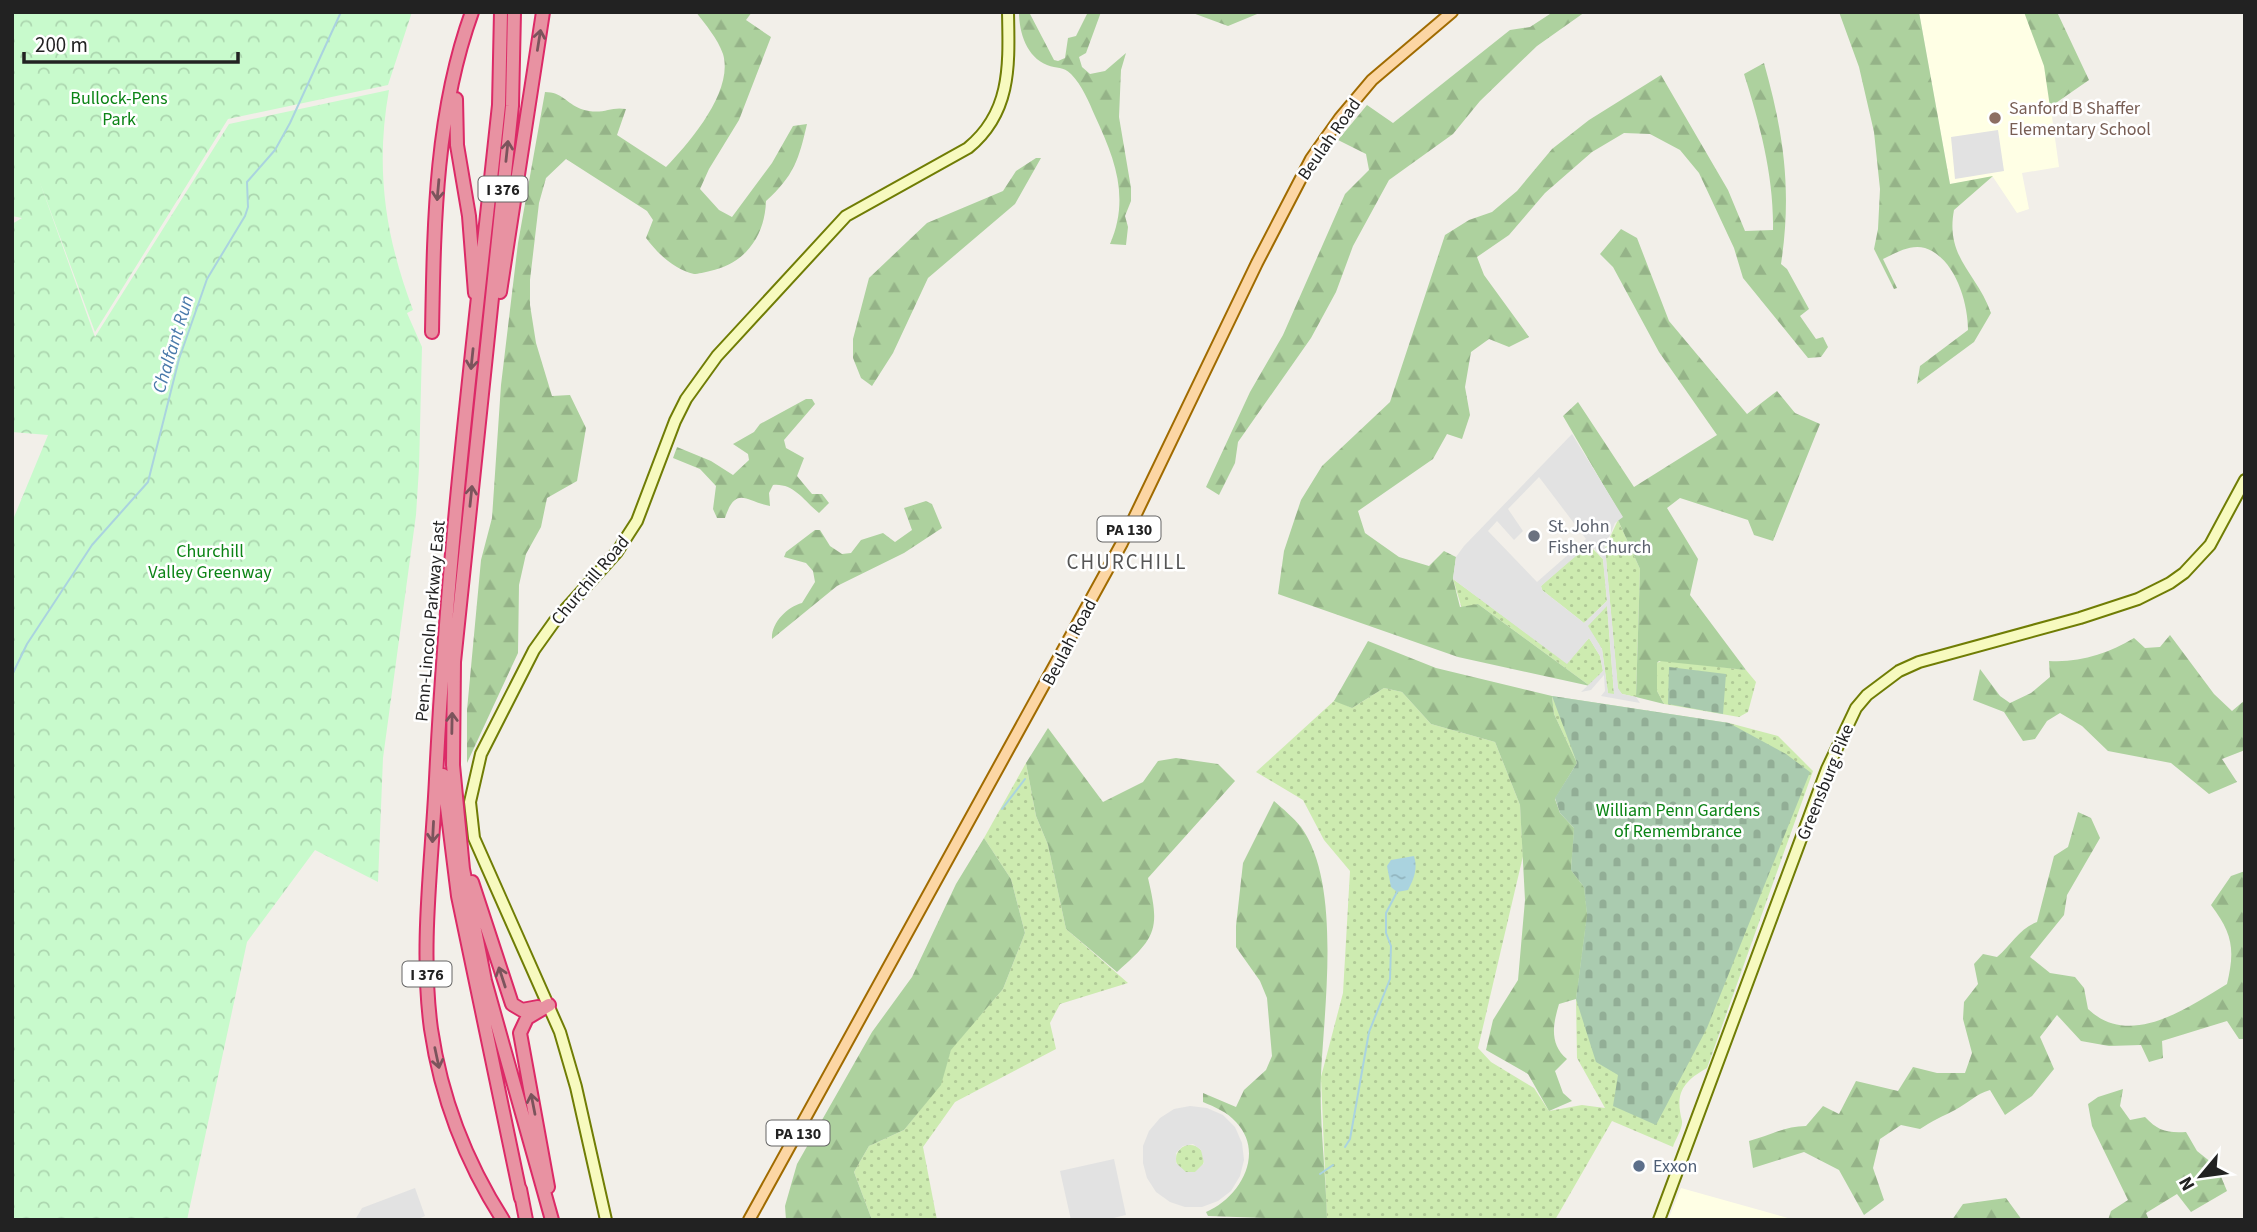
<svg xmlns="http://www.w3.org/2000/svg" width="2257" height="1232" viewBox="0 0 2257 1232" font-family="'Source Sans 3',sans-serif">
<defs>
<pattern id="grass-dots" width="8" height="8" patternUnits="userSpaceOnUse" patternTransform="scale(1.75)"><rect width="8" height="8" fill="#cdebb0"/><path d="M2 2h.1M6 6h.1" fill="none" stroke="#b0c997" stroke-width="1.8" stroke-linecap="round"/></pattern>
<pattern id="forest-firs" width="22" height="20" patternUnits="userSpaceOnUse" patternTransform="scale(1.75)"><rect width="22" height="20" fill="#add19e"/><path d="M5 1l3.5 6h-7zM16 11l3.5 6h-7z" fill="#95b388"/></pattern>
<pattern id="cemetery-stones" width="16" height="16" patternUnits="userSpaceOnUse" patternTransform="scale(1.75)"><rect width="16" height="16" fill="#aacbaf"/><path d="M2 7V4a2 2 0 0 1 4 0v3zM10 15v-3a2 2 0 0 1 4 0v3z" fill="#92ae96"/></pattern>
<pattern id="park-crowns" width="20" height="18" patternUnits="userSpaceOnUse" patternTransform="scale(1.75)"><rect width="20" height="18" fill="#c8facc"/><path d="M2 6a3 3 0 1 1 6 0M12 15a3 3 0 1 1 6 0" fill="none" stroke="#acd6af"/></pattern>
<pattern id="water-ripples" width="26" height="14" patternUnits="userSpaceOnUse" patternTransform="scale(1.75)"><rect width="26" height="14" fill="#aad3df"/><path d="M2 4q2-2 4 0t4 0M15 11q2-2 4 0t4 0" fill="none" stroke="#92b5bf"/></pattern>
</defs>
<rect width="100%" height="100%" fill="#f2efe9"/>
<path fill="#ffffe5" d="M1919,12H2024L2028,19L2045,66L2059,167L2022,173L2029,209L2017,213L1993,177L1950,184Z
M1681,1188L1795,1220H1668Z"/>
<path fill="url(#grass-dots)" d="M1618,520L1640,569L1636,697L1622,694L1618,690L1605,548Z
M1588,544L1603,559L1607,601L1584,623L1542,590L1541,586Z
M1453,579L1567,663L1589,638L1600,656L1603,671L1590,686L1478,604L1462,609Z
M1607,605L1614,694H1608L1602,649L1587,626Z
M1663,660L1746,670L1756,682L1748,712L1739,717L1664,704L1657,691V663Z
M1384,688L1402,692L1431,724L1495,742L1520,805L1523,856L1478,1048L1491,1062L1534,1088L1549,1111L1582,1105L1605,1108L1577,1058L1576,999L1584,887L1571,870L1577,763L1554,714L1552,696L1729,723L1778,736L1813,771L1707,1068C1682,1082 1675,1094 1682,1121C1683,1128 1675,1140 1673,1147L1612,1121L1555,1220H1327L1321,1077L1343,993L1350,871L1324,840L1303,800L1256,772L1335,700L1352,708Z
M1026,763L1036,816L1048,845L1066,929L1128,983L1060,1004L1050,1023L1056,1049L955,1102L923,1147L937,1220H872L854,1172L869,1146L904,1130L940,1085L951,1049L1003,989L1025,933L1011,879L984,838Z
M1176 1159a14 14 0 1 1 28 0a14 14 0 1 1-28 0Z"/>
<path fill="url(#forest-firs)" d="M696,12H752L746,20L771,37L739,120L709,169L700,189L719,210L732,217L772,163L793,126L807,124C799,159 794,176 766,201C765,236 745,264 710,271C705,272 698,274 694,274C675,270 657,253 646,238L653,220L647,211L566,159L546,178L539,203L530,280V305L536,343L552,396L570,395L586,428L577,481L547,498L541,527L526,554L519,585L518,653L467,763V710L481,560L492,518L501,385L518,243L545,92C562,92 566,103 581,109C603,116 609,106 626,109L617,135L666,167C690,142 734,91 723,54C718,39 705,24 696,12Z
M1019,12H1029L1054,60L1058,61L1065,58L1068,38L1076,36L1088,12H1101L1086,53L1079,57L1082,67L1090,74L1105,71L1126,53L1121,70L1119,117L1131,188V201L1125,216L1128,227L1126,245L1110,244C1130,198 1115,159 1095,116C1089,102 1082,85 1071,74C1063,66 1057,69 1047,65C1027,57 1019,33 1019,12Z
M1190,12H1262L1228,26Z
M1553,12H1585L1537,46L1480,101L1453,134L1389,180L1353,246L1336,292L1311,338L1238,442L1235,463L1219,495L1206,487L1250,392L1283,335L1345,194L1369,170L1366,154L1338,140L1367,105L1393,123L1510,30L1530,27Z
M1839,12H1919L1950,184L1993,176L1954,210C1945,258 1977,273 1991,313L1974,342L1917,384L1920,366L1968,330C1968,302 1955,258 1925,248C1910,244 1896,253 1883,259L1897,288L1894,289L1874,249L1878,229L1880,189L1874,132L1859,67Z
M2024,12H2057L2089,80L2050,107L2044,66Z
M1764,63C1784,134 1792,191 1781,264L1787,269L1809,309L1800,316L1816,339L1823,337L1828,347L1821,357L1808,358L1743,278L1734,248L1699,173L1680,150L1650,134L1624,133L1592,152L1545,193L1509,235L1477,257L1484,275L1529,337L1509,347L1489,339L1471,352L1465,387L1470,415L1462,439L1447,434L1433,459L1358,511L1365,533L1399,557L1429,566L1444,551L1456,557L1453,579L1460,607L1478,604L1590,686L1458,657L1278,594L1284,551L1301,500L1322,466L1390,402L1445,235L1469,220L1492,212L1517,191L1552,149L1589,120L1661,75L1728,190L1745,231L1773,230C1774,177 1760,124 1744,74Z
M1036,158H1041L1015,204L928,278L893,353L872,386L861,378L853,358V339L869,278L927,223L1003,191L1016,171Z
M1621,229L1637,238L1669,321L1747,414L1777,391L1795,413L1820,424L1773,541L1754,535L1748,520L1680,498L1667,508L1698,559L1690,595L1746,670L1659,661L1657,663V691L1664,704L1636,697L1640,569L1618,520L1622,517L1563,416L1578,402L1634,487L1717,435L1659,352L1613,267L1600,254Z
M806,399H812L815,404L784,440L786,448L804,458L797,476L812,494H822L829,503L819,513C804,501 794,483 773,485L769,493L770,506C747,502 736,484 725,518H717L713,509L716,486L700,469L673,458L677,447L711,461L733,475L749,460L748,454L733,444L754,432L760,424Z
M926,501L932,504L942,528L904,553L837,586L772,639C771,623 787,607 802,603L815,582L813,571L806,563L784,557L786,552L815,530H820L830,546L842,554L851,553L861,540L883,533L895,542L912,530L904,508Z
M2170,635L2214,694L2232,711L2245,700V750L2222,759L2237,782L2209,794L2171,763L2108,751L2082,726L2060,713L2047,721L2035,739L2023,741L2004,712L1973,700L1980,669L2000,696L2010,703L2031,693L2050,677L2049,661C2080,663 2109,653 2134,638L2145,648L2160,647Z
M1368,641L1436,668L1552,696L1554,714L1577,763L1555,799L1560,813L1574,828L1571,870L1584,887L1587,915L1576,999L1559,1004C1553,1024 1549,1044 1567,1059L1555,1071L1563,1093L1572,1101L1549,1111L1528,1074L1486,1050L1493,1020L1518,980L1525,900L1520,805L1495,742L1431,724L1402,692L1384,688L1352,708L1334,701Z
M1048,728L1103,802L1143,782L1158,761L1176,758L1218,764L1235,781L1148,878C1160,929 1157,937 1117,972L1066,929L1048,845L1036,816L1026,763Z
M1274,801C1283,809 1294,818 1301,827C1342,884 1324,1008 1321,1075C1319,1122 1326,1172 1327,1220L1208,1216L1206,1212C1239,1198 1266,1154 1236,1122C1227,1112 1215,1107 1203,1102V1093L1236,1107L1244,1090L1266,1070L1272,1056L1267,998L1260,981L1236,947V926L1243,863Z
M2078,812L2091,818L2100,838L2067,895L2064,915L2030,957L2050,973L2075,977L2084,988L2088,1009C2130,1049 2187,1008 2227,984C2235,950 2233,934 2211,905L2231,876L2245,871V1039H2239L2227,1021L2162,1041L2163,1058L2149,1062L2141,1045L2109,1046L2081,1041L2057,1015L2040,1037L2054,1069L2032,1096L2005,1115L1990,1090C1976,1094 1968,1103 1955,1110C1943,1116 1932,1121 1920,1129L1901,1125L1880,1139L1873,1168L1884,1200L1864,1215L1839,1170L1804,1152L1753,1168L1749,1141C1769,1136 1784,1126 1806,1126L1823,1106L1839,1114L1856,1081L1898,1091L1913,1067L1937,1073H1965L1972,1053L1963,1019L1964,1002L1978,984L1974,964L1983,954L1997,957C2011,945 2020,928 2037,922L2054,856L2068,847Z
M984,838L1011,879L1025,933L1003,989L951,1050L941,1085L904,1130L869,1146L854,1172L872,1220H786L785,1206L797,1164L872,1032L912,977L956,884Z
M2123,1089L2120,1106L2130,1120L2145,1117C2158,1131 2167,1133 2186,1132L2197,1151L2217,1167L2227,1191L2191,1212L2177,1194L2146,1213L2149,1220H2108L2111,1211L2128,1200L2092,1126L2088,1104L2098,1097Z
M2006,1198L2022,1220H1952L1963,1204Z"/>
<path fill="url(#cemetery-stones)" d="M1669,667L1726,674L1723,714L1668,704Z
M1552,696L1729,723L1786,754L1810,772L1707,1028L1656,1125L1613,1106L1618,1075L1596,1062L1576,999L1587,915L1584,887L1571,870L1574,828L1560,813L1555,798L1577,763Z"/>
<path fill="url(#park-crowns)" d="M12,12H412L388,85L228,119L95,332L39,180L95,337L229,124L389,90C375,168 385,236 413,310L407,313L422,347L419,468L416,515L383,758L378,882L315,850L247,942L187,1220H12V522L48,435L12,432V224L22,218L12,216Z"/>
<path fill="#e2e2e2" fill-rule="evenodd" d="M1998,130L2004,171L1955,179L1951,137Z
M1572,434L1623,517L1615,523L1605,547L1618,688L1622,694L1636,697L1640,703L1601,696L1605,691L1604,675L1591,690L1581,692L1603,671L1600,656L1589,638L1567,664L1453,579L1456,557L1464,546ZM1539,477L1586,539L1537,582L1488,531L1497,521L1514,540L1523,531L1508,509ZM1590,544L1603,559L1607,601L1584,623L1542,590L1541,586ZM1607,606L1614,693V694L1608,693L1602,649L1588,626Z
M1190,1106L1207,1108L1223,1115L1235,1127L1242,1143L1244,1160L1240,1176L1231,1191L1218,1201L1202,1207H1185L1170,1202L1156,1192L1147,1178L1143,1163V1146L1149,1131L1160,1118L1174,1109ZM1193,1144L1201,1150L1204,1163L1195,1172H1186L1176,1163V1153L1183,1146Z
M1114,1159L1126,1215L1105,1220H1071L1060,1171Z
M415,1188L425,1216L416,1220H355L362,1208Z"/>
<path fill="url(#water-ripples)" d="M1414,856C1418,868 1414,879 1408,890L1397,892L1391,887L1387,866L1391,860Z"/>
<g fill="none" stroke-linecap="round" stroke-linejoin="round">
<path stroke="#aad3df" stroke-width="2" d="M12,675L27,644L92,545L148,482L179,359L199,302L207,279L245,216L248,207L247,182L275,150L290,123L341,12
M1002,809L1025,779
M1345,1147L1350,1139L1369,1032L1390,979L1391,946L1386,933V913L1397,892
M1320,1174L1333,1165"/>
<defs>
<path id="secondary" d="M606,1220L576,1087L560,1032L474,838L470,802L481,754L534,650L554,622L617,552L637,521L675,421L686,399L717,356L846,216L968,148C1012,112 1009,64 1008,12
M1659,1220L1827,769L1856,708L1867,695L1899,671L1919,662L2080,618L2138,599L2170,583L2184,573L2210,545L2245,480"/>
<path id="primary" d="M749,1220L1122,543L1257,263L1311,159L1340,118L1372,80L1452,12"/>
<path id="highway" d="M501,12L499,105C475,329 447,554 436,779C432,862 420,947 431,1029C441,1097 466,1162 503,1220
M514,12L512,106L454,662L453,765L463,869L485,981L552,1220
M456,99L457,145L469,216L475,293
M500,292L543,12
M432,332C434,225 435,114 472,12
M443,775L458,896L521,1198
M472,882L512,1004L522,1010L538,1007
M548,1187L520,1033L527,1018L549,1005
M520,1189L526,1220"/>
</defs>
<use href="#secondary" stroke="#707d05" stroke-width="14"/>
<use href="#primary" stroke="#a06b00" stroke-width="14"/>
<use href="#highway" stroke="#dc2a67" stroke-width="16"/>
<use href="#secondary" stroke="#f7fabf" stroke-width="10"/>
<use href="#primary" stroke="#fcd6a4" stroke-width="10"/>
<use href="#highway" stroke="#e892a2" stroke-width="12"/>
</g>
<defs><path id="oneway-shaft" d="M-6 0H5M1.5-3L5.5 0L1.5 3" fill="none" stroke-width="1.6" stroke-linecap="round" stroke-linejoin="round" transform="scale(1.75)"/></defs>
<g stroke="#7b545c">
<use href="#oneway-shaft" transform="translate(539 40) rotate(-81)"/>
<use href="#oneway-shaft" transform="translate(507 151) rotate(-84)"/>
<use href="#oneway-shaft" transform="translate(438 190) rotate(95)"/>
<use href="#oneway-shaft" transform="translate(472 359) rotate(96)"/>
<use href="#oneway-shaft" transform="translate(471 496) rotate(-84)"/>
<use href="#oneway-shaft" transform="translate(452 723) rotate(-89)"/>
<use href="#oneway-shaft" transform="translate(433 832) rotate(93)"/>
<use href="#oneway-shaft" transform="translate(502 977) rotate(-108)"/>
<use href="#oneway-shaft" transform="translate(437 1058) rotate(78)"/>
<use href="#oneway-shaft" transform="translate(533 1104) rotate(-101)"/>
</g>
<circle fill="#8d6e63" stroke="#fff" stroke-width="2.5" cx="1995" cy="118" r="7"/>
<circle fill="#6b7280" stroke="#fff" stroke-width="2.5" cx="1534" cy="536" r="7"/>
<circle fill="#5c6f8a" stroke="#fff" stroke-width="2.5" cx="1639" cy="1166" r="7"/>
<g text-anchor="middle" stroke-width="5" stroke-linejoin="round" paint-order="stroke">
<g fill="#fff" stroke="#646464" stroke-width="2">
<rect x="478.5" y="176.5" width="49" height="25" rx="5"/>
<rect x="1097.5" y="516.5" width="63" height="25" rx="5"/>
<rect x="402.5" y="961.5" width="49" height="25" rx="5"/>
<rect x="766.5" y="1120.5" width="63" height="25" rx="5"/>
</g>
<g font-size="16" font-weight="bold" fill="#222">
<text x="503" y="195">I 376</text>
<text x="1129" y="535">PA 130</text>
<text x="427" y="980">I 376</text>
<text x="798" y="1139">PA 130</text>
</g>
<g font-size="18" fill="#0c8416" stroke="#fff">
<text x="119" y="104">Bullock-Pens<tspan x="119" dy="21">Park</tspan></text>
<text x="210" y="557">Churchill<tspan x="210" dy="21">Valley Greenway</tspan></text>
<text x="1678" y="816">William Penn Gardens<tspan x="1678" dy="21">of Remembrance</tspan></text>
</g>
<g font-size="18" fill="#785e54" stroke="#fff" text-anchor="start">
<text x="2009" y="114">Sanford B Shaffer<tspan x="2009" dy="21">Elementary School</tspan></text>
</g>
<g font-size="18" fill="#222" stroke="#fff">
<text transform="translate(1329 139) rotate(-55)" y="6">Beulah Road</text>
<text transform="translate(590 580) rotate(-50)" y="6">Churchill Road</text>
<text transform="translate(430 621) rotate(-85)" y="6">Penn-Lincoln Parkway East</text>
<text transform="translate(1069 642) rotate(-62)" y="6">Beulah Road</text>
<text transform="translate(1825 782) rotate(-68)" y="6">Greensburg Pike</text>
</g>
<g font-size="18" fill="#5b616d" stroke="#fff" text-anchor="start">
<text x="1548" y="532">St. John<tspan x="1548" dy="21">Fisher Church</tspan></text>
</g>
<g font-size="18" fill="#4e5e75" stroke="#fff" text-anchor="start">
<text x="1653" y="1172">Exxon</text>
</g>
<g font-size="19" font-style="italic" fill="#4a7aab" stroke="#fff">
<text transform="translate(172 344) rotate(-73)" y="7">Chalfant Run</text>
</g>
<g font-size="21" letter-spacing="2" fill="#555" stroke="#fff">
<text x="1127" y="569">CHURCHILL</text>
</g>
</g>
<rect width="2257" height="1232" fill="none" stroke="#222222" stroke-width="28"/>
<g transform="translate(2201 1176) rotate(241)" stroke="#ffffff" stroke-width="5" paint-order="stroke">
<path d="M0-5L12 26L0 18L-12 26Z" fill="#222222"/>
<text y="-10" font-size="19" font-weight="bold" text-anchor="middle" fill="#222222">N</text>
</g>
<path d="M24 52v10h214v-10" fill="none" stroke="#222222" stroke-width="3.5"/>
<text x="35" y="52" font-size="21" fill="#222222" stroke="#ffffff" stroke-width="5" paint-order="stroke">200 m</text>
</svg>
